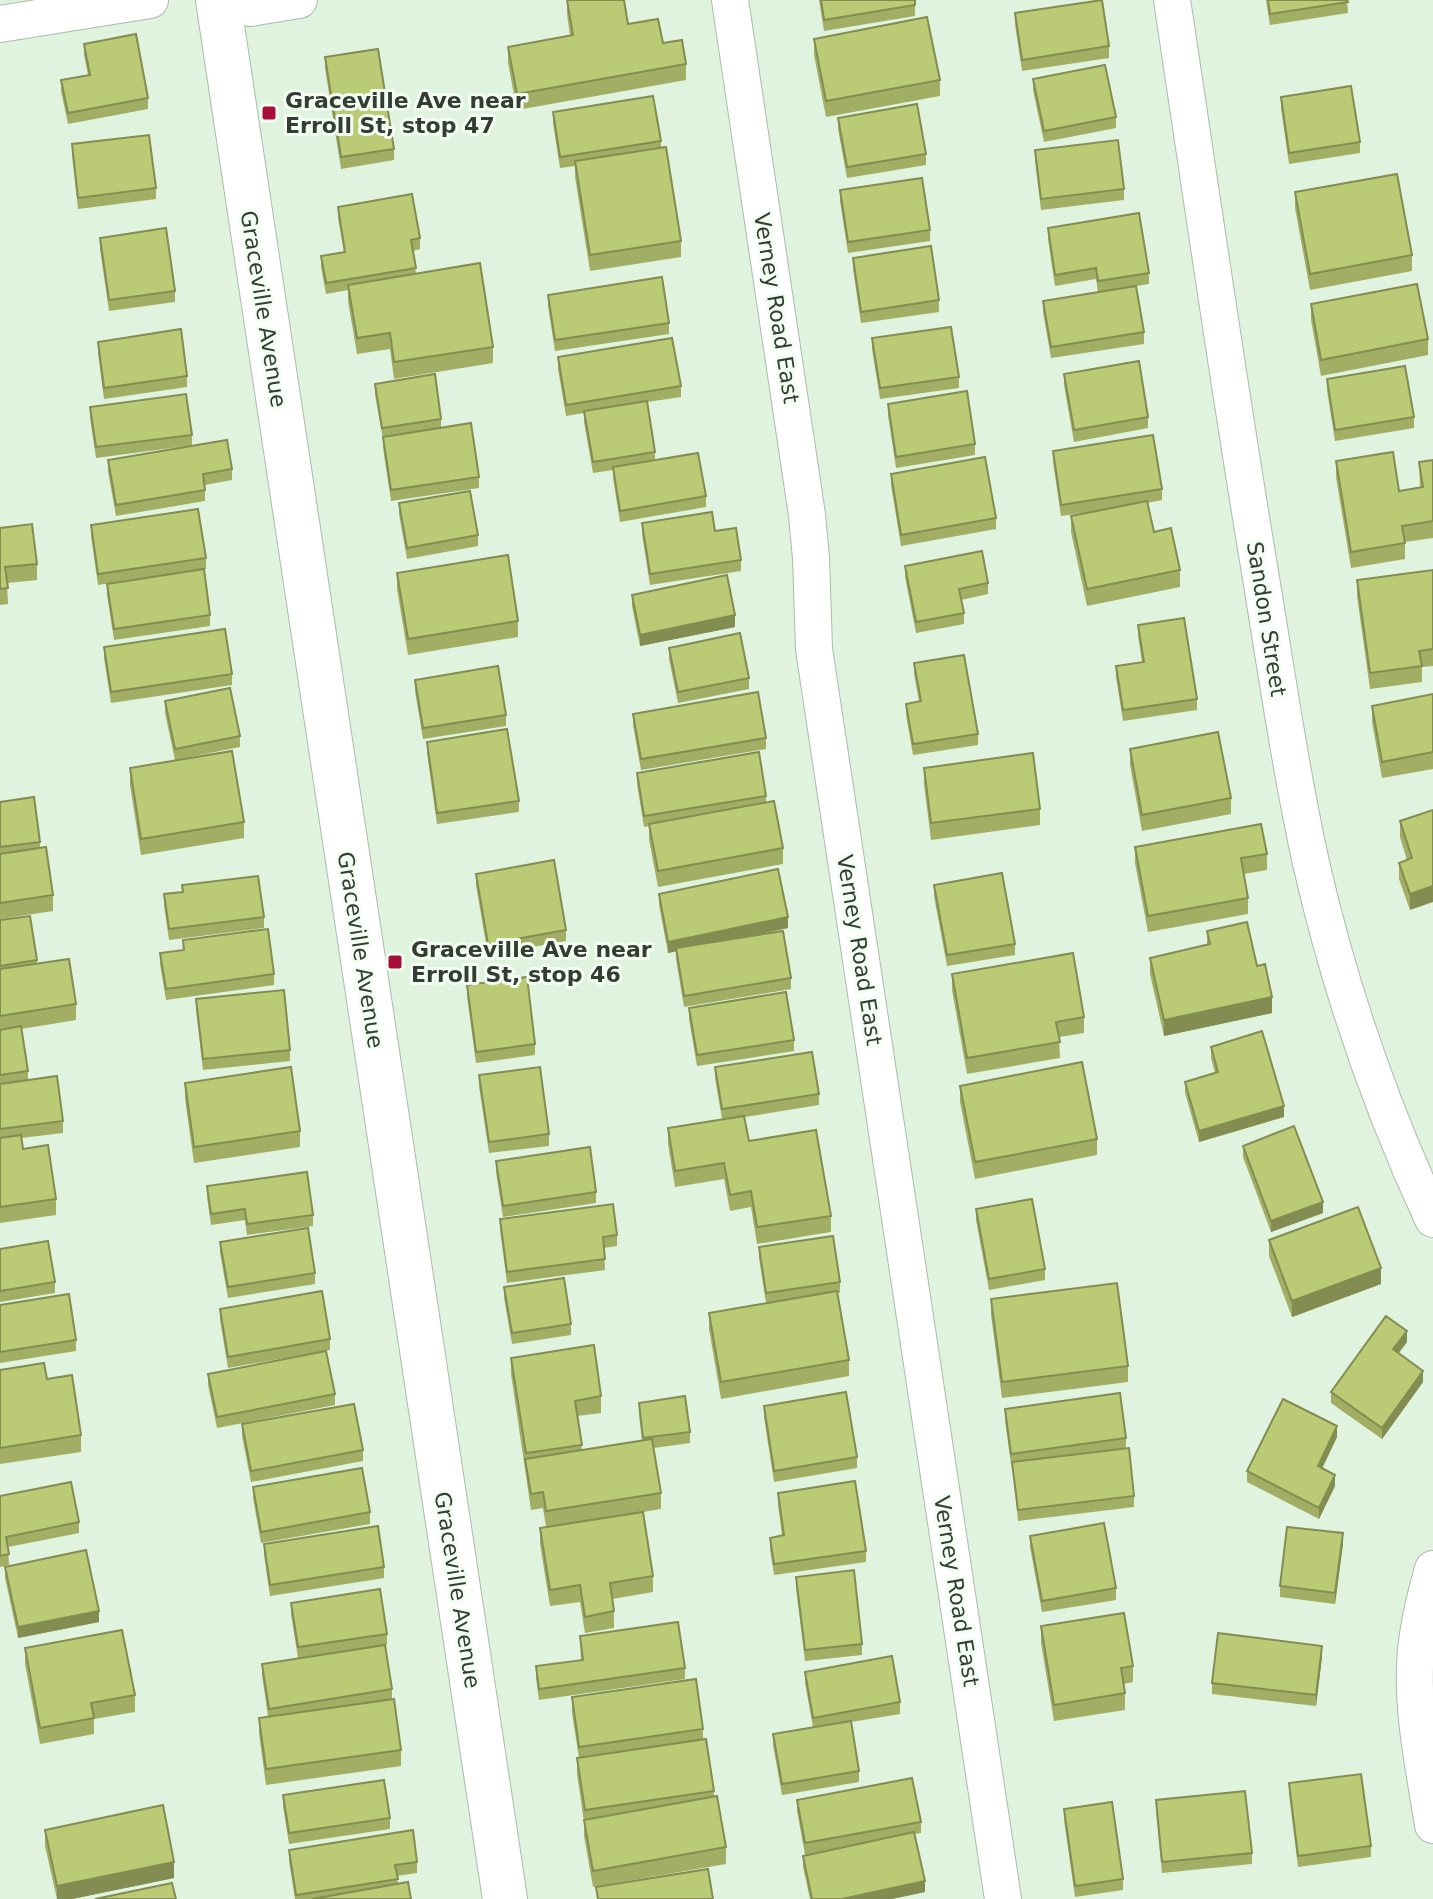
<svg xmlns="http://www.w3.org/2000/svg" width="1433" height="1899" viewBox="0 0 1433 1899" font-family="'DejaVu Sans',sans-serif">
<rect width="100%" height="100%" fill="#e0f3df"/>
<g fill="none" stroke-linecap="round" stroke-linejoin="round">
<defs>
<path id="street" d="M216,0L250,8L299,0
M730,0L807,515L811,558L814,649L1003,1899
M1172,0C1201,191 1228,382 1260,572C1276,669 1290,767 1311,863C1339,986 1380,1105 1433,1219
M0,24L150,0
M1433,1569C1424,1600 1416,1633 1415,1666C1413,1719 1425,1773 1433,1825"/>
<path id="secondary" d="M218,0L505,1899"/>
</defs>
<use href="#street" stroke="#aabca8" stroke-width="38"/>
<use href="#secondary" stroke="#aabca8" stroke-width="46"/>
<use href="#street" stroke="#fff" stroke-width="36"/>
<use href="#secondary" stroke="#fff" stroke-width="44"/>
</g>
<path fill="#a1ae64" d="M567,0L628,24L663,43L686,64V80L517,110L508,63V47L570,36L567,14Z
M819,0H915V16L824,31Z
M1266,0H1347L1348,13L1270,25Z
M1015,13L1109,46V58L1022,71L1015,24Z
M814,39L940,80V96L826,117L814,55Z
M84,44L148,98V109L68,124L61,91V80L88,75L84,55Z
M325,57L394,149V160L341,169L325,68Z
M1033,79L1116,117V128L1044,142L1033,90Z
M1281,97L1360,142V153L1289,164L1281,108Z
M553,112L661,141V148L681,241V257L590,271L575,177V166L560,168L553,123Z
M838,118L926,154V165L847,178L838,129Z
M72,144L156,188V199L78,209L72,155Z
M1035,150L1124,189V200L1041,210L1035,161Z
M840,190L930,230V241L848,253L840,201Z
M1295,192L1412,255V271L1310,290L1295,208Z
M338,207L420,238V249L413,251L416,274L493,347V363L394,379L390,349L357,354L348,301V290L326,294L321,267V256L344,252L338,218Z
M1048,228L1149,273V284L1136,286L1144,332V344L1051,358L1043,312V301L1098,292L1096,279L1055,286L1048,239Z
M100,238L175,291V302L109,311L100,249Z
M853,258L939,300V312L861,323L853,269Z
M548,295L669,323V334L555,351L548,306Z
M1311,304L1428,339V355L1321,376L1311,320Z
M872,338L959,377V388L880,399L872,349Z
M98,342L187,376V387L104,399L98,353Z
M558,357L681,386V397L647,402L655,452V460L706,496V507L620,522L613,478V470L593,473L584,422V413L566,416L558,369Z
M1064,374L1148,417V428L1074,442L1064,385Z
M1327,379L1414,417V428L1335,441L1327,390Z
M375,384L441,419V428L479,477V488L391,501L383,448V439L375,395Z
M888,404L975,444V455L896,468L888,415Z
M90,407L192,435V445L232,469V480L205,485V501L116,516L108,471V460L187,446L96,458L90,418Z
M1053,451L1162,489V500L1147,503L1154,532L1180,570V587L1087,606L1071,532V516L1104,510L1061,516L1053,462Z
M1433,460V538L1405,542V559L1351,568L1336,477V461L1399,491L1420,487L1419,462Z
M891,474L996,518V529L901,546L891,485Z
M399,503L478,535V546L407,559L399,514Z
M642,523L715,531L741,560V571L650,585L642,534Z
M91,525L206,558V569L98,585L91,536Z
M0,528L37,564V580L7,583L8,604L0,605Z
M905,566L988,583V594L961,600L964,613V624L916,633L905,577Z
M1433,570V666L1422,667V682L1370,689L1357,596V580Z
M397,573L518,621V637L408,655L397,589Z
M107,584L210,615V626L114,640L107,595Z
M632,595L735,627L640,646L632,606Z
M1138,625L1197,699V710L1123,721L1116,677V666L1142,662L1138,636Z
M104,647L232,674V685L111,703L104,658Z
M669,648L749,678V689L678,703L669,659Z
M914,663L978,734V745L913,755L906,715V704L919,701L914,674Z
M415,680L506,715V726L423,739L415,691Z
M1433,694V769L1382,778L1372,722V706Z
M165,701L240,736V747L175,760L165,713Z
M633,714L766,738V749L641,770L633,725Z
M427,742L519,801V812L437,824L427,753Z
M1130,749L1231,798V814L1142,831L1130,765Z
M130,768L244,822V838L141,855L130,785Z
M924,768L1040,809V825L931,840L924,784Z
M637,773L766,796V802L783,848V864L658,887L649,840V826L644,827L637,784Z
M0,802L40,842V848L53,895V911L0,919Z
M1433,810L1410,910L1399,879V863L1407,860L1400,837V821Z
M1135,847L1267,854V870L1244,874L1248,898V914L1148,932L1135,863Z
M476,874L566,930V941L488,955L476,885Z
M182,885L264,917V928L169,940L164,905V894L182,892Z
M934,885L1015,944V955L947,966L934,896Z
M659,894L788,928L739,938L791,978V989L684,1007L676,959V951L668,953L659,905Z
M0,920L37,960V963L76,1004V1020L21,1029L28,1071V1080L63,1121V1133L21,1138L23,1149L56,1199V1215L0,1223Z
M1207,931L1257,966L1272,1013L1164,1036L1150,974V958L1207,945Z
M183,940L274,974V985L166,1000L160,964V953L183,950Z
M952,974L1084,1017V1033L1059,1037L1060,1058L967,1074L952,990Z
M467,985L535,1044V1055L476,1063L467,996Z
M196,999L290,1050V1061L203,1070L196,1010Z
M689,1008L794,1040V1051L697,1066L689,1019Z
M1211,1047L1284,1117L1199,1142L1185,1093V1082L1215,1073L1211,1058Z
M715,1067L819,1094V1105L745,1117L749,1141L831,1216V1232L757,1244L751,1207L730,1211L724,1179L675,1187L668,1144V1128L722,1119L715,1078Z
M479,1075L549,1134V1146L489,1153L479,1086Z
M185,1083L300,1131V1147L194,1163L185,1099Z
M960,1086L1097,1139V1155L975,1179L960,1102Z
M1243,1146L1323,1213L1271,1232L1243,1157Z
M496,1161L596,1192V1203L503,1217L496,1172Z
M207,1186L313,1215V1226L247,1235L245,1220L211,1225L207,1197Z
M976,1209L1045,1269V1280L989,1290L976,1220Z
M500,1219L617,1235V1246L604,1248L605,1270L507,1283L500,1230Z
M1269,1240L1381,1284L1292,1317L1269,1256Z
M220,1242L315,1273V1284L228,1298L220,1253Z
M759,1247L840,1282V1293H837L849,1360V1376L721,1399L709,1329V1313L766,1303L759,1258Z
M0,1249L55,1282V1293L0,1302Z
M504,1287L571,1324V1335L512,1344L504,1298Z
M991,1299L1128,1366V1382L1002,1398L991,1315Z
M0,1305L76,1340V1351L0,1363Z
M220,1309L330,1339V1350L228,1368L220,1320Z
M1407,1342L1399,1353L1423,1382L1382,1439L1331,1403V1392Z
M511,1358L601,1396V1413L577,1416L582,1450L642,1441L639,1414V1403L690,1432V1443L654,1448L661,1493V1509L643,1512L653,1576V1592L612,1599L614,1611V1628L585,1633L580,1602L550,1606L540,1544V1528L546,1527L543,1508L531,1510L511,1374Z
M0,1370L47,1379L81,1435V1452L0,1464Z
M208,1374L335,1394V1405L217,1428L208,1385Z
M764,1406L857,1457V1468L774,1482L764,1417Z
M1005,1409L1126,1438V1448L1134,1496V1507L1018,1521L1012,1465H1011L1005,1420Z
M242,1424L363,1450V1461L251,1482L242,1436Z
M1337,1437L1322,1468L1335,1486L1319,1519L1247,1482V1471Z
M253,1487L370,1512V1524L261,1543L253,1498Z
M778,1493L866,1551V1562L774,1575L770,1549V1538L782,1536L778,1504Z
M0,1496L79,1522V1533L8,1547L9,1565L0,1567Z
M1030,1536L1116,1588V1600L1042,1612L1030,1547Z
M264,1544L384,1567V1578L270,1596L264,1555Z
M1343,1544L1335,1604L1280,1597V1586Z
M5,1567L99,1622L18,1638L5,1578Z
M796,1577L862,1644V1655L805,1661L796,1588Z
M291,1603L387,1634V1645L385,1646L392,1689V1699L401,1750V1766L266,1785L259,1734V1718L268,1716L262,1675V1664L298,1658L291,1614Z
M1041,1626L1133,1666V1682L1124,1684L1125,1693V1710L1054,1721L1041,1643Z
M580,1636L685,1668V1679L539,1700L536,1678V1666L581,1660Z
M25,1648L135,1695V1712L94,1719V1734L40,1744L25,1664Z
M1322,1657L1316,1706L1212,1694V1683Z
M805,1672L900,1702V1714L851,1722L859,1771V1782L782,1795L773,1745V1734L813,1727L805,1683Z
M572,1697L703,1729V1739L714,1791V1797L726,1847V1864L593,1887L584,1836V1822L577,1774V1758H579L572,1713Z
M1289,1783L1371,1846V1857L1298,1867L1289,1794Z
M283,1795L390,1818V1829L289,1844L283,1806Z
M797,1800L921,1822V1833L915,1834L925,1892L892,1899H810L803,1867V1856L834,1849L805,1855L797,1811Z
M1156,1800L1252,1853V1864L1162,1873L1156,1811Z
M1064,1809L1123,1879V1890L1075,1897L1064,1820Z
M45,1830L174,1878L72,1899H57L45,1846Z
M289,1850L417,1862V1873L397,1876L398,1884L411,1899H295L289,1861Z"/>
<path fill="#838d51" d="M735,615V627L640,646V635Z
M1433,886V902L1410,910V894Z
M788,917V928L668,953V942Z
M1272,997V1013L1164,1036V1020Z
M1284,1106V1117L1199,1142V1131Z
M1323,1202V1213L1271,1232V1221Z
M1381,1268V1284L1292,1317V1301Z
M1407,1331V1342L1393,1360V1349Z
M1423,1371V1382L1382,1439V1428Z
M1337,1426V1437L1318,1477V1466Z
M1335,1475V1486L1319,1519V1508Z
M1343,1533V1544L1335,1604V1593Z
M99,1611V1622L18,1638V1627Z
M1322,1646V1657L1316,1706V1695Z
M174,1862V1878L72,1899H57V1886Z
M925,1881V1892L892,1899H842Z"/>
<path fill="#bbca74" stroke="#838d51" stroke-width="2" d="M567,0H624L628,24L658,19L663,43L682,40L686,64L517,94L508,47L573,35Z
M821,0H915V5L824,20Z
M1102,0L1109,46L1022,60L1015,13Z
M1268,0H1347L1348,2L1270,14Z
M927,17L940,80L826,101L814,39Z
M136,34L148,98L68,113L61,80L90,75L84,44Z
M378,49L394,149L341,157L325,57Z
M1105,65L1116,117L1044,131L1033,79Z
M1351,86L1360,142L1289,153L1281,97Z
M653,96L661,141L560,157L553,112Z
M917,104L926,154L847,167L838,118Z
M149,135L156,188L78,198L72,144Z
M1118,140L1124,189L1041,199L1035,150Z
M666,147L681,241L590,255L575,161Z
M1397,174L1412,255L1310,274L1295,192Z
M922,178L930,230L848,242L840,190Z
M412,194L420,238L411,240L416,268L326,283L321,256L345,252L338,207Z
M1139,213L1149,273L1098,281L1096,268L1055,275L1048,228Z
M166,228L175,291L109,300L100,238Z
M931,246L939,300L861,312L853,258Z
M480,263L493,347L394,362L390,333L357,338L348,285Z
M662,277L669,323L555,340L548,295Z
M1417,284L1428,339L1321,360L1311,304Z
M1136,286L1144,332L1051,347L1043,301Z
M951,327L959,377L880,388L872,338Z
M181,329L187,376L104,388L98,342Z
M672,338L681,386L566,405L558,357Z
M1139,361L1148,417L1074,430L1064,374Z
M1405,366L1414,417L1335,430L1327,379Z
M435,374L441,419L382,428L375,384Z
M967,391L975,444L896,457L888,404Z
M186,394L192,435L96,447L90,407Z
M647,401L655,452L593,462L584,411Z
M471,423L479,477L391,490L383,437Z
M1153,435L1162,489L1061,505L1053,451Z
M227,440L232,469L203,474L205,490L116,505L108,460Z
M1393,452L1399,491L1423,487L1419,462L1433,460V521L1402,526L1405,543L1351,552L1336,461Z
M698,453L706,496L620,511L613,467Z
M985,457L996,518L901,535L891,474Z
M470,491L478,535L407,548L399,503Z
M1147,501L1154,532L1171,528L1180,570L1087,589L1071,516Z
M198,509L206,558L98,574L91,525Z
M712,512L715,531L736,528L741,560L650,574L642,523Z
M32,524L37,564L5,567L8,588L0,589V528Z
M982,551L988,583L959,589L964,613L916,622L905,566Z
M508,555L518,621L408,639L397,573Z
M204,569L210,615L114,629L107,584Z
M1433,570V649L1419,651L1422,666L1370,673L1357,580Z
M727,575L735,615L640,635L632,595Z
M1184,618L1197,699L1123,710L1116,666L1144,662L1138,625Z
M225,629L232,674L111,692L104,647Z
M740,633L749,678L678,692L669,648Z
M964,655L978,734L913,744L906,704L921,701L914,663Z
M498,666L506,715L423,728L415,680Z
M230,688L240,736L175,749L165,701Z
M758,692L766,738L641,759L633,714Z
M1433,694V752L1382,762L1372,706Z
M507,729L519,801L437,813L427,742Z
M1218,732L1231,798L1142,815L1130,749Z
M232,751L244,822L141,839L130,768Z
M759,752L766,796L644,816L637,773Z
M1033,753L1040,809L931,823L924,768Z
M34,797L40,842L0,847V802Z
M774,801L783,848L658,871L649,824Z
M1433,810V886L1410,894L1399,863L1412,858L1400,821Z
M1261,824L1267,854L1241,858L1248,898L1148,916L1135,847Z
M46,847L53,895L0,903V854Z
M554,860L566,930L488,944L476,874Z
M778,869L788,917L668,942L659,894Z
M1002,873L1015,944L947,955L934,885Z
M258,876L264,917L169,929L164,894L183,892L182,885Z
M30,916L37,960L0,966V920Z
M1247,922L1257,966L1265,964L1272,997L1164,1020L1150,958L1210,944L1207,931Z
M268,929L274,974L166,989L160,953L184,950L183,940Z
M783,931L791,978L684,996L676,948Z
M1073,953L1084,1017L1056,1022L1060,1042L967,1058L952,974Z
M69,959L76,1004L0,1016V969Z
M527,977L535,1044L476,1052L467,985Z
M284,990L290,1050L203,1059L196,999Z
M786,992L794,1040L697,1055L689,1008Z
M21,1026L28,1071L0,1075V1030Z
M1262,1031L1284,1106L1199,1131L1185,1082L1218,1072L1211,1047Z
M812,1052L819,1094L722,1109L715,1067Z
M1082,1062L1097,1139L975,1162L960,1086Z
M291,1067L300,1131L194,1147L185,1083Z
M540,1067L549,1134L489,1142L479,1075Z
M57,1076L63,1121L0,1129V1084Z
M744,1116L749,1141L816,1130L831,1216L757,1227L751,1191L730,1195L724,1163L675,1171L668,1128Z
M1294,1126L1323,1202L1271,1221L1243,1146Z
M21,1135L23,1149L48,1145L56,1199L0,1207V1138Z
M590,1147L596,1192L503,1206L496,1161Z
M307,1172L313,1215L247,1224L245,1209L211,1214L207,1186Z
M1032,1199L1045,1269L989,1279L976,1209Z
M613,1204L617,1235L603,1237L605,1259L507,1272L500,1219Z
M1358,1207L1381,1268L1292,1301L1269,1240Z
M308,1228L315,1273L228,1287L220,1242Z
M833,1236L840,1282L766,1293L759,1247Z
M48,1241L55,1282L0,1291V1249Z
M564,1278L571,1324L512,1333L504,1287Z
M1117,1283L1128,1366L1002,1382L991,1299Z
M322,1291L330,1339L228,1357L220,1309Z
M837,1291L849,1360L721,1382L709,1313Z
M69,1294L76,1340L0,1352V1305Z
M1386,1316L1407,1331L1393,1349L1423,1371L1382,1428L1331,1392Z
M594,1345L601,1396L575,1401L582,1445L526,1453L511,1358Z
M326,1351L335,1394L217,1417L208,1374Z
M44,1363L47,1379L72,1375L81,1435L0,1448V1370Z
M846,1392L857,1457L774,1471L764,1406Z
M1120,1393L1126,1438L1011,1454L1005,1409Z
M685,1396L690,1432L643,1438L639,1403Z
M1283,1399L1337,1426L1318,1466L1335,1475L1319,1508L1247,1471Z
M354,1404L363,1450L251,1471L242,1424Z
M652,1439L661,1493L546,1511L543,1492L531,1494L525,1459Z
M1129,1448L1134,1496L1018,1510L1012,1462Z
M362,1468L370,1512L261,1532L253,1487Z
M855,1481L866,1551L774,1564L770,1538L784,1535L778,1493Z
M71,1482L79,1522L6,1537L9,1554L0,1556V1496Z
M643,1512L653,1576L610,1583L614,1611L585,1617L580,1585L550,1590L540,1528Z
M1104,1523L1116,1588L1042,1601L1030,1536Z
M378,1526L384,1567L270,1585L264,1544Z
M1287,1527L1343,1533L1335,1593L1280,1586Z
M86,1550L99,1611L18,1627L5,1567Z
M854,1570L862,1644L805,1650L796,1577Z
M380,1589L387,1634L298,1647L291,1603Z
M1124,1613L1133,1666L1121,1668L1125,1693L1054,1705L1041,1626Z
M678,1622L685,1668L539,1689L536,1666L583,1660L580,1636Z
M122,1630L135,1695L91,1703L94,1718L40,1728L25,1648Z
M1218,1633L1322,1646L1316,1695L1212,1683Z
M385,1645L392,1689L269,1709L262,1664Z
M892,1656L900,1702L813,1718L805,1672Z
M696,1679L703,1729L579,1747L572,1697Z
M394,1699L401,1750L266,1769L259,1718Z
M851,1721L859,1771L782,1784L773,1734Z
M706,1739L714,1791L585,1810L577,1758Z
M1361,1774L1371,1846L1298,1856L1289,1783Z
M912,1778L921,1822L805,1843L797,1800Z
M384,1780L390,1818L289,1833L283,1795Z
M1245,1791L1252,1853L1162,1862L1156,1800Z
M717,1796L726,1847L593,1871L584,1820Z
M1112,1802L1123,1879L1075,1886L1064,1809Z
M163,1805L174,1862L57,1886L45,1830Z
M413,1830L417,1862L395,1865L398,1879L296,1895L289,1850Z
M914,1832L925,1881L842,1899H812L803,1856Z
M708,1869L713,1899H598L596,1887Z
M408,1882L411,1899H312Z
M172,1883L176,1899H95Z"/>
<g fill="#a70e3a" stroke="#f3fef2" stroke-width="3">
<rect x="261" y="105" width="16" height="16" rx="4"/>
<rect x="387" y="954" width="16" height="16" rx="4"/>
</g>
<g text-anchor="middle" stroke-width="6" stroke-linejoin="round" paint-order="stroke">
<g font-size="22" font-weight="bold" fill="#343c34" stroke="#f3fef2" text-anchor="start">
<text x="285" y="108">Graceville Ave near<tspan x="285" dy="25">Erroll St, stop 47</tspan></text>
<text x="411" y="957">Graceville Ave near<tspan x="411" dy="25">Erroll St, stop 46</tspan></text>
</g>
<g font-size="22" fill="#343c34" stroke="#f3fef2">
<text transform="translate(777 308) rotate(81)" y="8">Verney Road East</text>
<text transform="translate(264 309) rotate(81)" y="8">Graceville Avenue</text>
<text transform="translate(1267 619) rotate(81)" y="8">Sandon Street</text>
<text transform="translate(361 950) rotate(81)" y="8">Graceville Avenue</text>
<text transform="translate(860 950) rotate(81)" y="8">Verney Road East</text>
<text transform="translate(458 1590) rotate(81)" y="8">Graceville Avenue</text>
<text transform="translate(957 1591) rotate(81)" y="8">Verney Road East</text>
</g>
</g>
</svg>
